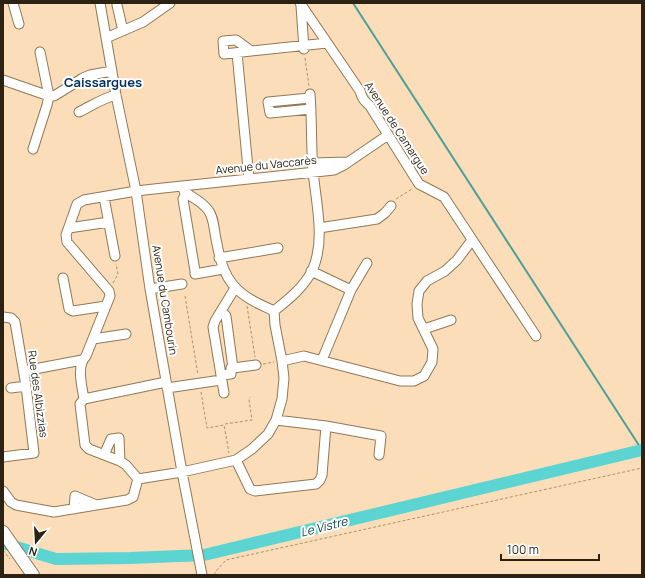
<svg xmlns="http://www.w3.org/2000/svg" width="645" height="578" viewBox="0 0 645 578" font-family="Manrope,sans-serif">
<rect width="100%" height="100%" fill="#fbdeb9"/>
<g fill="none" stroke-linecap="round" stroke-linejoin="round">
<path stroke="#4e9f99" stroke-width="2" d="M353,3L642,450"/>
<path stroke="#5cd4d2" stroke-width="12" d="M3,543L56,559L130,558L204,555L642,450"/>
<defs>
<path id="minor" d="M13,3L19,24
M100,3L116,95L136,191L150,289L182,472L202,575
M300,3L360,91C362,98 364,101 370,106L419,184L444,197L536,336
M117,5L123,31
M301,6L304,49
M106,38L143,22L170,3
M251,51L236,40L223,41L224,54L327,43
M237,53L249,179
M3,80L49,96H54L83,78L90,75L112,71
M310,98L268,102L270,113L311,109
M79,112C91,106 103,98 116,95
M33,149L47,105L49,96L40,52
M313,163L348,162
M183,186L184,191C192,198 202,201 208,210C214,217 214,230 216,239C220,261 225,282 244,295C253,302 264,306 274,311C289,299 303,288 312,271C326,241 316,203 313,171C311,146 312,120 310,94
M186,193L183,199L195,271
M104,197L115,256
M69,228L109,222
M319,228L377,219L385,213L391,206
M219,258L278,248
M311,271L351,290
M195,274L223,269
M63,278L69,309L73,311L106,306
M150,289L182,284
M221,311L226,316L233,368H231V374L221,375L213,327L215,321Z
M221,311L235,288
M3,317L11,318L15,322L26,386L34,453L3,457
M424,329L451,320
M93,339L126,334
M322,360L351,290L367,263
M282,361L304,356L400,381H414L424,376L432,362L433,349L418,318L417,304L419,291L427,281L445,271L457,260L472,240
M233,368L256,365
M24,371L82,360
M221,375L224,393
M11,388L26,386
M167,388L221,380
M84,399C82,386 76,366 86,356L110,296L109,291L67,242L66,235L77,204L84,200L136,191L163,188L334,170L344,165L388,135
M276,420L326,426L381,436L379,455
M104,455L111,439L119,438L120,461
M236,460L250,489L255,491L316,484L320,480L322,475L326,426
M138,479L126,465L120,461L89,449L85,445L80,404L84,399L166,382
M3,491L11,502L16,505L54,512L127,500L133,497L136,486L138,479L182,472L236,460L252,449L268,434L276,420L282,399L284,378L282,361L275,325L274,311
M74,509L75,496L96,505"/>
<path id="major" d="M3,532L33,575"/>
</defs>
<use href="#minor" stroke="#927856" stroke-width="11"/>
<use href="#major" stroke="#927856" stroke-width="14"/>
<path stroke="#a89377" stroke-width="1" stroke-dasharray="3 2" stroke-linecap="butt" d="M305,58L309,86
M396,199L412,189
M113,283L118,274L116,264
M185,296L198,375
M247,306L255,357
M263,364L274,362
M201,392L207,428L224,425L229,453
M225,424L252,420L249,400L250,397
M3,550L10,559
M214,575L216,571L226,560L642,468"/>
<use href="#minor" stroke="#fff" stroke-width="9"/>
<use href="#major" stroke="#fff" stroke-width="12"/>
</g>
<g text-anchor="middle" stroke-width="4" stroke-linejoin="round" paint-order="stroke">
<g font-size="11" fill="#2c2214" stroke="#fff">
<text transform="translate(397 128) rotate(57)" y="4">Avenue de Camargue</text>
<text transform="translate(266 165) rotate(-6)" y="4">Avenue du Vaccarès</text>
<text transform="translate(165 300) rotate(81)" y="4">Avenue du Cambourin</text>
<text transform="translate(38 394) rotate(82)" y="4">Rue des Albizzias</text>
</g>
<g font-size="12" font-style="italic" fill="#124848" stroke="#fff">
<text transform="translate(324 527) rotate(-14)" y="4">Le Vistre</text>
</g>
<g font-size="13" font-weight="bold" fill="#033365" stroke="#fff">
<text x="103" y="87">Caissargues</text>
</g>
</g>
<rect width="645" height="578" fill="none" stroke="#2c2214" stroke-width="8"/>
<g transform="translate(36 542) rotate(198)" stroke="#ffffff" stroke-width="3" paint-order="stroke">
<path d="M0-3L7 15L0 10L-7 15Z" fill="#2c2214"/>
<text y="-6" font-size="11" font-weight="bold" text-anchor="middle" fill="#2c2214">N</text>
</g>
<path d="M501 554v6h98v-6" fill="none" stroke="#2c2214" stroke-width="2"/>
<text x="507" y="554" font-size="12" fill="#2c2214" stroke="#ffffff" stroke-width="3" paint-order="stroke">100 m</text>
</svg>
